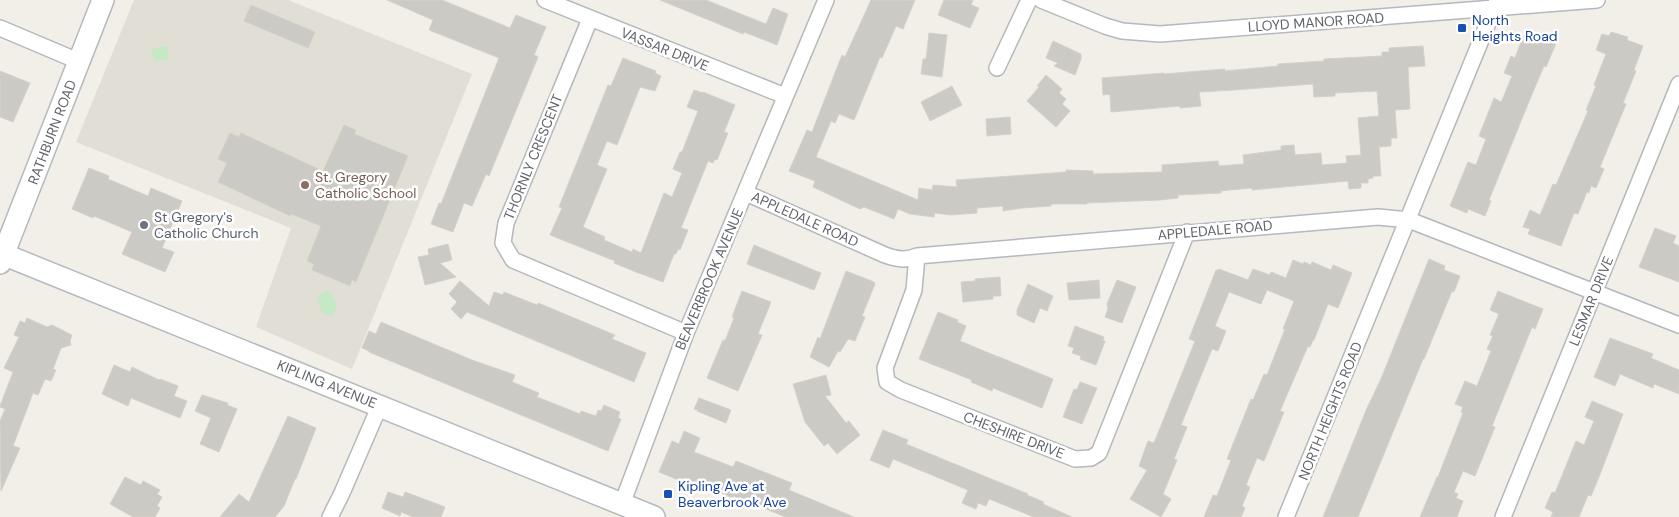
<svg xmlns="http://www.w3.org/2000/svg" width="1679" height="517" viewBox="0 0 1679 517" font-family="'DM Sans',sans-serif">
<rect width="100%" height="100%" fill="#f1efe8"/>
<path fill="#e1ded6" d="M134,0H288L472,74L352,369L256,327L291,228L76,142Z"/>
<path fill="#c5e8c5" d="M162,46L167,47L169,59L156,62L155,60L151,49Z
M327,290C335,297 341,308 331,316L323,313C317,305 314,293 327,290Z"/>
<path fill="#cccac5" stroke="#d6d1c6" d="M387,0H442L510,28L516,15L546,27L534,55L538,57L489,176L486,174L472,206L464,203L453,232L431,224L439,203L441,204L499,58L429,30L433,20Z
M660,0H706L766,24L773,8L788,14L777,45L744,32L743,34Z
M871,0H915L903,29L896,26L882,58L880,57L854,120L839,114L835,123L831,121L816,157L918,200L919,188L932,190L933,185L957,187L956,180L1066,172V170L1093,171V174L1162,172V165L1218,161L1219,166L1244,164L1243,155L1281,150V146L1294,145L1295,155L1321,153L1322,165L1347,163L1346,156L1361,155L1358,118L1379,116L1377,91L1335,93V96L1314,97L1313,84L1234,90L1199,92L1201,106L1180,108V106L1111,112L1110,94L1103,95L1102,78L1164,73V74L1225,69V71L1278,66V64L1324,61V59L1382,56V52H1389V48L1423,46L1425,66L1408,67L1410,109L1395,110L1397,138H1391V146L1379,147L1381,176H1373V178L1368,179V183H1361V188L1349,189L1348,181L1252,190V188L1229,190L1221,191V193L1178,195V198L1160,200L1087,203V204H1051V206L1022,208L1003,211V206L977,208V213L951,215L935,213L934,217L910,214L898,209L894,219L864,207L860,209L813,187L815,181L789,171L807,130L812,132L842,55L845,57Z
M944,0H973L971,5L979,8L970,28L938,15Z
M251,5L315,32L308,48L244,21Z
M1611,32L1628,37L1627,40L1643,46L1634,70L1636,71L1623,103L1626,104L1600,167L1604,169L1596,188L1591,186L1589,193L1587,192L1578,214L1574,213L1561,246L1528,234L1530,229L1523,227L1530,210L1540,215L1553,184L1556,185L1588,111L1586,110L1596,86L1594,85L1606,54L1596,50L1602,34L1609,36Z
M929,33L947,35L942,77L921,74L923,59H926Z
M1524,34L1537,39L1539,34L1557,41L1546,67L1544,66L1530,99L1489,200L1491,201L1485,216L1468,209L1467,213L1450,206L1468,162L1476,165L1486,139L1479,136L1494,98L1501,102L1503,98L1512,76L1504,73L1511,56L1515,58Z
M1053,41L1081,54V59L1075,75L1054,66L1058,63L1046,58Z
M623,58L656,71L655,73L661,76L655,91L640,87L617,145L607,141L597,165L607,169L583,227L605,237L604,240L632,252L633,249L641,253L664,193L672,197L682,173L673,169L680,152H682L698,111L687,107L694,90L703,93V92L735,105L724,132L728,133L717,160L715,159L713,163L708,161L681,228L688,230L680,250L678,249L676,254H674L663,282L636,272L614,263L615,261L550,235L562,208L559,207L608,85L611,86Z
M0,71L30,83L13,122L0,117Z
M1046,75L1062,89L1059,93L1066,99L1062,104L1070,111L1056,127L1027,101L1039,87L1037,86Z
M952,86L962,105L930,121L921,102Z
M1010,117L1011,134L987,136L986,119Z
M344,125L356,130L354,134L408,156L356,282L352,280L350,286L312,270L314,264L307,261L321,226L291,214L290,216L218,182L227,163L218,159L230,133L239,137L241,133L323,171Z
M89,168L109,176L108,179L148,196L151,188L182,201L162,248L174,252L165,272L122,254L132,232L94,216L93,218L72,209Z
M1655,228L1676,236L1673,243L1679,246V282L1639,267Z
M448,244L452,260L440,263L456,277L425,285L418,257L429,255L428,249Z
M754,245L821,273L814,290L747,264Z
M1429,259L1445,266L1444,270L1460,276L1454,292L1452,291L1424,359H1423L1358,517H1323L1367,408L1381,379Z
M1293,260L1303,264L1304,262L1311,265L1312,262L1331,270L1333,265L1352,273L1338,308L1328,304L1314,340H1313L1310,347L1308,346L1280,411L1284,412L1264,461L1257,458L1246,485L1250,487L1242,506L1245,508L1241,517H1204L1213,495L1217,496L1231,460L1227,459L1251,399L1253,400L1264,374L1267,375L1285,329H1283L1294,301L1267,290L1261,304L1229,292L1215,326L1226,331L1218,351L1212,349L1181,425L1187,427L1174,459L1177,460L1163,494L1171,499L1161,517L1130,499L1147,470L1139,466L1148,441L1154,443L1183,371L1195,341L1189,339L1216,270H1218L1219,269L1248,280L1253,269L1270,275L1271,272L1286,278Z
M846,271L874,282L875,284L862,316L865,317L855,341L848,339L840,352L838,351L829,367L810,357L818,337L820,339Z
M1000,277L1001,296H993V299L963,302L961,282L975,281V279Z
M1099,280L1100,298L1069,300L1067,283Z
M1117,280L1136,287L1122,323L1105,317L1108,309L1107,304Z
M460,281L489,306L494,292L503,295L504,292L537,305L538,303L615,335L612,339L646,353L634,382L467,312L461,319L451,309L457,302L449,294Z
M1028,284L1053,296L1047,311L1040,308L1034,323L1017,315V310Z
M742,291L771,302L758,334L762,335L738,391L707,378L723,340L725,341L734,318L732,317Z
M1498,291L1543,309L1535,329L1532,327L1492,426L1495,427L1475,476L1463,471L1454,492L1458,494L1456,498L1463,501L1457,517H1420L1437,477H1438L1463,413L1461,412L1463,407L1455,404L1465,381L1477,386L1491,351L1487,349L1493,336L1490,335L1499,314L1490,310Z
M938,312L958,320L957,322L966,326L960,341L996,356V358L997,356L1053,379L1042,408L993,388L992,391L971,382L972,380L919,359Z
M27,318L47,327L52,325L72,335L70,341L71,345L61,348L53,369L56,370L51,381L45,379L38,395L33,393L13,446L20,448L1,491L0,421L5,409L0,407V406L13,372L4,368L19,337L14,335L20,321L25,323Z
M381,322L472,360L515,375L512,382L539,393L537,397L580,414L581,411L596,416L598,410L601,411L604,405L620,412L618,418L621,419L608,451L369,352V351L362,348L369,331L376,334Z
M1075,326L1104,337L1103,340L1105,341L1096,365L1080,359L1081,356L1072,353L1074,348L1068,346Z
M1610,338L1653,354L1651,358L1679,370V394L1654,384L1653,388L1620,374L1615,386L1594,377Z
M114,365L130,372L132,367L159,380L160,379L178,386L174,396L187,401L180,418L131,398L128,406L102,394Z
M826,375L831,395L825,396L846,423L849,421L860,435L837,454L828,443L824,446L805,422L793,384Z
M1080,382L1097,388L1082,424L1063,417L1074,389L1077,390Z
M202,395L228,403L227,405L237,409L219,452L200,444L211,418L195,411Z
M699,398L731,410L726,423L697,411L698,410L694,409Z
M1592,401L1623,414L1599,477L1591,496L1588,495L1579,517H1551L1553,512L1545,508L1552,492L1555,493L1576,441L1584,445L1594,421L1585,417Z
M288,416L316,428L296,479H295L284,506L275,517H220L239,494L249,502Z
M883,430L908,440L906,444L1028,494L1027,495L1044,502L1043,504L1072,517H1034L989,499L986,506L978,503L976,509L962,503L968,490L893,459L889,468L870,460Z
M684,431L700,438L694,452L733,467L736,461L792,483L789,490L854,517H786L733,496V498L717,492L716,495L693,487V486L659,472L672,441L679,444Z
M125,477L141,485L143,481L160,490L157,494L162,497L157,506L160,508L155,517H133L110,504Z
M388,492L403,497L405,492L445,507L441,517H413L401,512L400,516L382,508Z"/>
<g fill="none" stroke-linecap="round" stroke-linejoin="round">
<defs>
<path id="street" d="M545,0L785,96
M1041,0L1105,26L1122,31L1160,34L1597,0
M590,19L506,223L503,243L513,260L686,333
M0,28L78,61
M997,68L1029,0
M746,193L885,255C897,259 905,261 917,256L1378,217L1409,220L1679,325
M917,256L914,290L885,368L887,382L901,390L1075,459L1091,458L1099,453L1187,232
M622,504L686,333L826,0
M330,517L342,493L380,405
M1286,517L1497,1
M1503,517L1679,84"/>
<path id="secondary" d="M0,253L654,517
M0,263L103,0"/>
</defs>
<use href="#street" stroke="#b5b8bc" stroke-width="18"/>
<use href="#secondary" stroke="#b6babf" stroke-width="24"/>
<use href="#street" stroke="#fff" stroke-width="15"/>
<use href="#secondary" stroke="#fff" stroke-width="21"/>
</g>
<g fill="#1a4fb4" stroke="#fff" stroke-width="2">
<rect x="1457" y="23" width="10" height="10" rx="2.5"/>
<rect x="663" y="489" width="10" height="10" rx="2.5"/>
</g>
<circle fill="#8d6e63" stroke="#fff" stroke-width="2" cx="305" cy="185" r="5"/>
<circle fill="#6b7280" stroke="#fff" stroke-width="2" cx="144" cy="225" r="5"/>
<g text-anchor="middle" stroke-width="5" stroke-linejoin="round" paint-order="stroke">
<g font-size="14" fill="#164399" stroke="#fff" text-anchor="start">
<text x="1472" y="25">North<tspan x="1472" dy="16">Heights Road</tspan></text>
<text x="678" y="491">Kipling Ave at<tspan x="678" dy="16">Beaverbrook Ave</tspan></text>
</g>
<g font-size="14" fill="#5f6368" stroke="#fff">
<text transform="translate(1316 22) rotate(-4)" y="5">LLOYD MANOR ROAD</text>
<text transform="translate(665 49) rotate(22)" y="5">VASSAR DRIVE</text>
<text transform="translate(52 132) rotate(-69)" y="5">RATHBURN ROAD</text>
<text transform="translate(533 157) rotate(-68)" y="5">THORNLY CRESCENT</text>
<text transform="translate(805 219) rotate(24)" y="5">APPLEDALE ROAD</text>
<text transform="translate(1215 230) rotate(-5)" y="5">APPLEDALE ROAD</text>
<text transform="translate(709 279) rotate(-67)" y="5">BEAVERBROOK AVENUE</text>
<text transform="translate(1591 301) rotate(-68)" y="5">LESMAR DRIVE</text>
<text transform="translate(327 384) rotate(22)" y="5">KIPLING AVENUE</text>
<text transform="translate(1330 411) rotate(-68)" y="5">NORTH HEIGHTS ROAD</text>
<text transform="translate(1014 435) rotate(21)" y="5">CHESHIRE DRIVE</text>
</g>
<g font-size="14" fill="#785e54" stroke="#fff" text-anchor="start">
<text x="315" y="182">St. Gregory<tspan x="315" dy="16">Catholic School</tspan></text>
</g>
<g font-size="14" fill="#5b616d" stroke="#fff" text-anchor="start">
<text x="154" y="222">St Gregory's<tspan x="154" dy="16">Catholic Church</tspan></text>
</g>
</g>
</svg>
